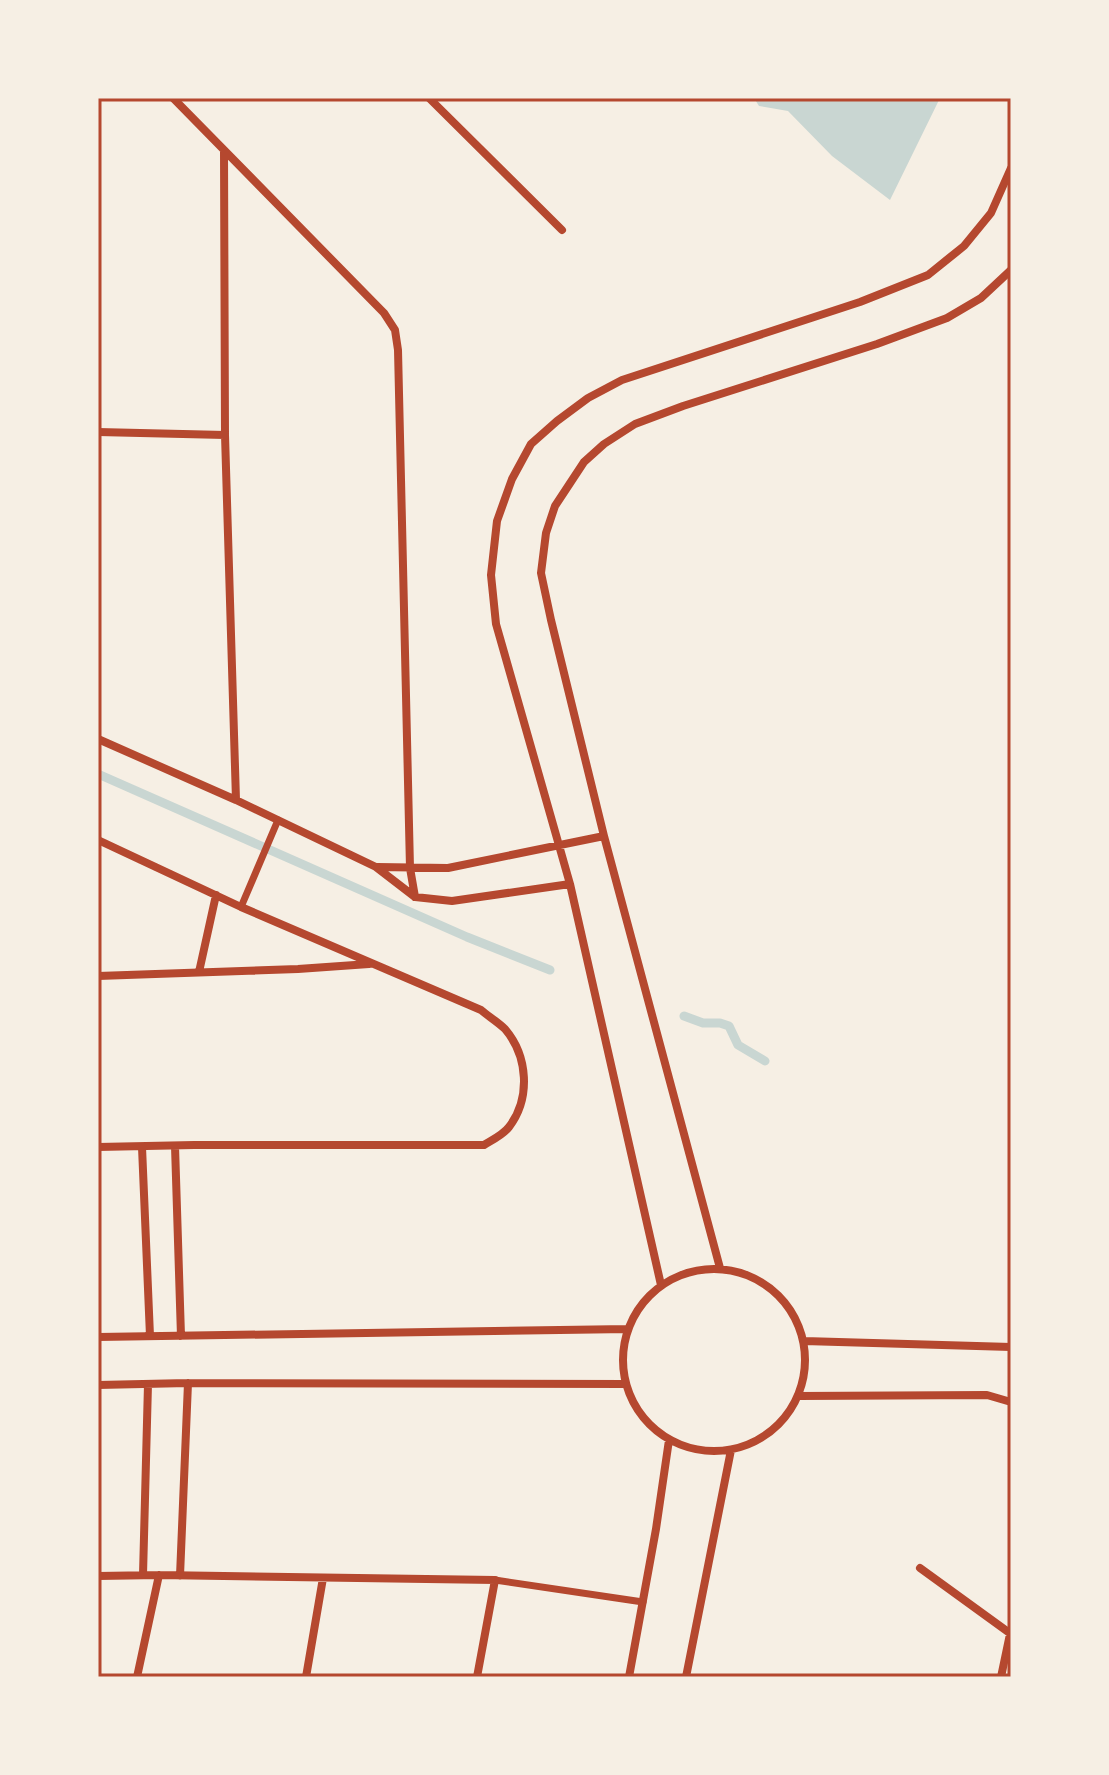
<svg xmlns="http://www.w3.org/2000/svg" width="1109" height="1775" viewBox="0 0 1109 1775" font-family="Inter,sans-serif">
<rect width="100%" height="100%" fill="#f6efe4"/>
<path fill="#c9d6d2" d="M754,98H940L890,200L832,156L788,111L759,106Z"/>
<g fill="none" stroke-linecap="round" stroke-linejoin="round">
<path stroke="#c9d6d2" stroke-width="9" d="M98,774L467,937L550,970
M684,1016L703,1023H720L729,1026L738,1045L765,1061"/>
<path stroke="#b5482f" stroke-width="7" d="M241,907L278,820
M495,1580L643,1602"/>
<path stroke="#b5482f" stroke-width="8" d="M173,98L384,313L395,330L398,350L410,868L415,897
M429,98L562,230
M224,151L225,435L236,800
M98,432L225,435
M98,739L236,800L376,867L415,897L452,901L570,884
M98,840L241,907L481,1010C488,1016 498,1022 505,1029C528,1056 531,1098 509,1127C503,1135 492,1140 484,1145H194L98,1147
M377,867L448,868L604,836
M199,972L216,895
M98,976L298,969L369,964
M175,1146L181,1336
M142,1147L150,1336
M720,1268L604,836L551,620L541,573L546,533L555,506L584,462L604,444L635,424L683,406L877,344L947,318L981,298L1011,270
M623 1360a91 91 0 1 1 182 0a91 91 0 1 1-182 0Z
M661,1285L570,884L496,624L491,575L497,521L512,479L531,444L557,421L588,398L622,380L860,302L928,275L964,246L991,213L1011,168
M98,1337L628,1329
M804,1341L1011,1347
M98,1385L188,1383L626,1384
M799,1396L987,1395L1011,1402
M920,1568L1011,1634
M143,1575L148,1384
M98,1576L159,1575L495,1580L477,1677
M180,1576L188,1383
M137,1677L159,1575
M306,1677L323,1578
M629,1677L656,1529L669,1440
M686,1677L731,1450
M1001,1677L1010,1634"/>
</g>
<rect width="1109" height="1775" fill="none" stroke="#f6efe4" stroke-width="200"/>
<rect x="100" y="100" width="909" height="1575" fill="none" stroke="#b5482f" stroke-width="3"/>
</svg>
